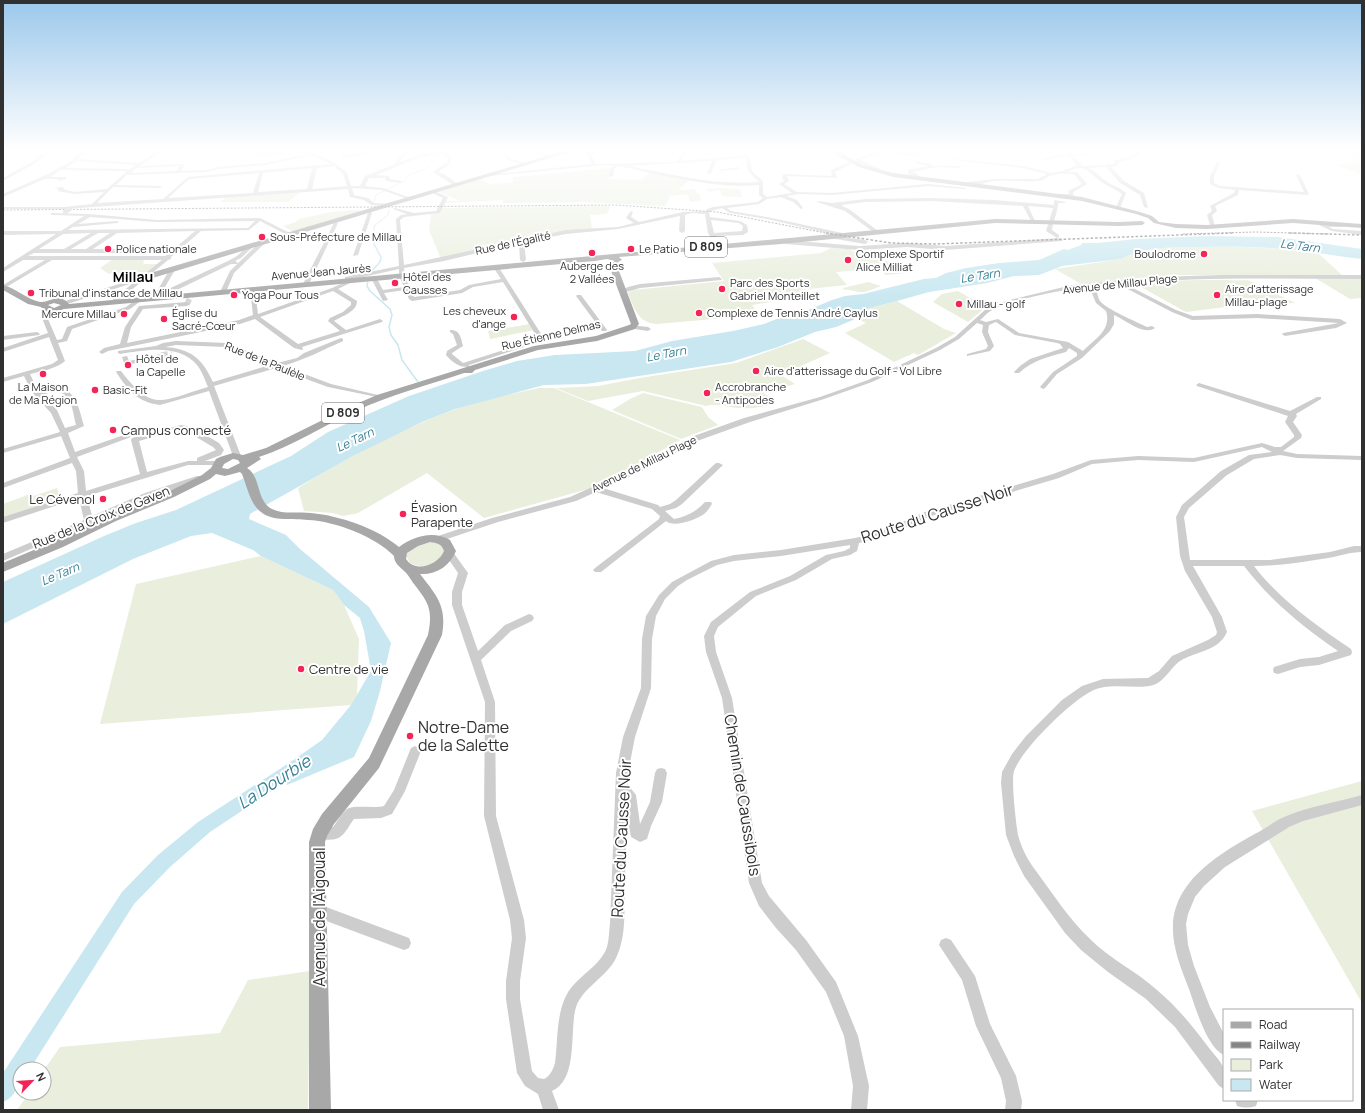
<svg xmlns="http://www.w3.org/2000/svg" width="1365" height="1113" viewBox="0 0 1365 1113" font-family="Manrope,sans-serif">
<rect width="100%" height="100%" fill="#fff"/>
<path fill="#e9eedd" d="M1346,149H1362V175L1337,165L1349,162H1361L1345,151Z
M611,168L609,179L641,180L650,172L691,179L678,190L695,189L696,193H699L701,200L690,202L688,194L670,196L665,206L585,202L503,203V200L444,203L445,201H460L439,192L481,179L489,184L511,183L513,182V177Z
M718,188L740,189L742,197L722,196L720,190L708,192L707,189Z
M300,192L288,202H220L227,197Z
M568,206H610L607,214L590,215L592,229L563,232L441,259L429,230L431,214L440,213L442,208Z
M355,210L362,211L296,231H292L283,226L296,222L299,219L331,212Z
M1226,246L1283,249L1319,254L1342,275H1179L1164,277L1081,284L1055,269L1121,259C1146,244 1197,247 1226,246Z
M831,248L849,249L869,257L895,263L906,273L886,275L881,271L863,272L860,270L836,272L847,285L799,290L802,297L752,305L759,315L657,324C638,323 634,308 628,293L633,290L724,281L712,263L821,253Z
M113,259H146L143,262L144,264H158L147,274L143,275L136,271L116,276L113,273L109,274L100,268Z
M1315,278L1362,279V298L1350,299Z
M1248,280L1295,303L1249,304L1186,312L1141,287C1173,277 1214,281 1248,280Z
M868,282L881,286C875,288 869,291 864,292C857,293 851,289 844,290L843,288Z
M958,291L986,307L968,322L933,302L942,294Z
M897,301L944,329L956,333L918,355L914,353L894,362L845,333L866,323L856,318L869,308Z
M530,324L534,330L490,339L488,331Z
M803,339L830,353L781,375L795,384L763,393L773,399L766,401L770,405C760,407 751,409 741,408C729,408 717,402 706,406L643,391L588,401L556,388L598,386L640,378L736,363Z
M539,388H554L680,440L636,465L588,489L484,518L427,473L358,513L343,516L333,513L304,511L298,488C347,458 399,430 453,410C480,400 511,394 539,388Z
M643,393L702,407L708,417L718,425L681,439L612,410L630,399Z
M57,488L60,499L3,517V504L33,493L34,496Z
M433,541L443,545L445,553C436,565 424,570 410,563L406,556C410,544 422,543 433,541Z
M261,556L333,590L344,605L359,639L357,695L351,705L100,724L136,584Z
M1362,781V1003L1252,811Z
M310,971L308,1110H17L29,1093H44V1070L60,1047L220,1033L248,980Z"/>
<path fill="#c8e7f0" d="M1207,236L1278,237L1362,249V259C1336,256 1310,251 1283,249C1252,246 1220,246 1189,247C1167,247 1140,248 1121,259L1062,266L1039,275L1014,276L987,283L929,292L897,301L869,308L853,320L836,327L815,332L778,347L731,362L586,384L544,385L455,409L422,422L353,456L250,514L249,519L286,535L300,549L369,607L391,643L380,691L371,721L354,757L287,785L282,768L322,740L351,705L371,671L364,631L360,618L344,605L333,590L261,556L253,550L212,533L191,536L133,559L3,624V582L104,536L136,523L176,510L291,456L328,432L409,396L483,371L517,361L555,355L635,351L672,341L733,331L764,324L799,310H808L832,300L845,296L863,294L924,279L936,278L946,273L966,268L999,263L1039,260L1064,249L1068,250L1081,245L1082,243H1097L1136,239Z"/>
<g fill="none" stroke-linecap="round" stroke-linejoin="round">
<path stroke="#c8e7f0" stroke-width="1" d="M374,202L376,195L404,181L409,175L427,168L438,154
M374,234V226L388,215L389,210"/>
<path stroke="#c8e7f0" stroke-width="1.5" d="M371,272L380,262L381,257L374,244V233
M368,280L367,286L370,291L390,309L392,315L389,327L391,335L398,345L402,360L418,382"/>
<path fill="#c8e7f0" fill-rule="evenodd" d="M297,759L302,761L305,766L302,771L210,832L170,867L134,904L30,1069H20C20,1083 17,1096 3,1102V1073L122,892L158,855L198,822L292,761Z"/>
<path stroke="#d6d6d6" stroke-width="5.5" stroke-dasharray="5.5 3" stroke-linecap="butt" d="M187,304L191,296"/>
<path stroke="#d6d6d6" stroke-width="7" stroke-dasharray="7 3.5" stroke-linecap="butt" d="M161,356L172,354"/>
<path fill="#cdcdcd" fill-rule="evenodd" d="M12,149H17L3,156V153Z
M48,149H53L34,164L3,181V178L32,162Z
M85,149H90L77,159L139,163L161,149H166L140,166L185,164L181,171L206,170L218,167L265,163L308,154L299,149H305L335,163L347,173L351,186H360L365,176L395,164V162L407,149H411L398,163C417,155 438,149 459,149L446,152L452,159C449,166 444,168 438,172L446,175L459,185L455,186L433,172L447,162L448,159L442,153L418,158L376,175L389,176L390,179L401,181V183L386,181L385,178H369L365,186L383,188L408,197V199L382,190L352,188L354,195L368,198L374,203L390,204V206H388L371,205L364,200L350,197L348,189L65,209H3V207H65L92,204L104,192L74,194L58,191V189L54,188L62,187L64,188L63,189L74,192L107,189L127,171L61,170L50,177H66V179L58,181V179H45L3,197V194L50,173L73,160V158ZM312,155L331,164L188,177L163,199L97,203L113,187L160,188L162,187L160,186L116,185L127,175L206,172L218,169L265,165ZM77,161L135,165L130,169L66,168ZM180,166L176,171L131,173L136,168ZM334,166L343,174L347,186L312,189L317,168ZM312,168L307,189L258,192L263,173ZM259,173L253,193L168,198L189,179Z
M273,149H282L262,154L299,149L263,156L256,154L257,152Z
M333,149H339L345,152L346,156L357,154L367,149H371L362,155L344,158L342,157V154Z
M684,149H688L681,161L747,155L750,158L752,171L763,181V194L767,197L792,193L779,184L784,181L782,178L783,174L832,176L831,170L850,162L851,164L835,172L837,178L787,176L789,181L784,184L797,192L832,193L928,184L967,188L965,189L928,186L832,195L799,194L786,196L797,200L803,208L801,209L793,202L781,197L767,199L759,204L727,208L731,211L767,217L847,234L848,235L845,237L767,219L730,213L722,208L711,211L709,213L710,217L740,221L747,225L748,232L743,235L716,236L722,246L719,248L717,247L708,233L705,214L692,213L685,215V231L682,233L679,231L680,216L618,229L566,234L524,242L526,260L523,262L520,260L519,243L444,261L404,268L405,276L414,297L460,290L469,285L501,279L493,267L498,266L543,337L536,343L469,365V367C460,368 452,362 446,355L447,351L457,345L453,334L450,332V330C460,329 461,338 463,346L452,353V354L463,363L532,341L537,337L503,282L473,287L462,293L412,301L409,299L405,290L384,293L388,300L383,301L371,278L376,277L383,290L404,287L399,276V269L354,279V281L338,289L357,301C357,312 342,316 334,321L346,330L380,319L383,321L382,322L302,347L303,349L302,350L294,348L255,319L240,324L108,351L102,354L99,352L104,348L120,344L125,327L139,306L187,302L190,304L187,306L143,309L131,327L127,343L239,320L253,315L251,298L256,299L258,314L332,288L345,282V277L399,266L396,219L401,215L407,214L393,209L395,208L414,213L436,211L443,198L432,193L434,191L448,197L440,213L404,217L400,220L404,265L566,230L618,227L634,223L626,218L631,211L633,212L631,217L639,222L683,212L706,211L707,209L713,207L758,202L763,198L759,195V185C712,189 664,175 618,166L614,169L613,176L611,177L609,176L610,169L613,166L605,165L489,176L487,175L592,164L586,153L588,152L604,151L606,152L591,154L596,164L677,162ZM745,157L748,171L759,182C715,186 671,174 628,166L712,161L707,173L709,174L711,173L716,162L715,161ZM711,220L739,223L743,226L742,231L714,233ZM333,291L351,302V305L343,312L330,318L328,321L340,331L298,344L260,317Z
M704,149H708L705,151Z
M752,149H757L751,154H749Z
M880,149C895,149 906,155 925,151L927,152L913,156L884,152L860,160L880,169L878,171L854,160Z
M1067,149H1071V154L1088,153L1087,155L1073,156L1083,166L1115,164L1114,160L1130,157L1141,149H1146L1132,159L1118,162L1119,164L1117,166L1111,167L1124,181L1144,193L1148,208L1144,207L1140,195L1120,183L1106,167L1088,168C1097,172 1099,176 1106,181C1113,186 1120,187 1126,193L1120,208L1116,207L1122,194C1116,189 1109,187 1103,183C1089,174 1086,162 1068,172H1077L1087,184L1073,192L1074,196H1060L1058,194H1069L1068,191L1082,184L1074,174C1067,174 1059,173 1052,175C1047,177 1043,181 1038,181C1019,183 992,176 977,187L975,186V184H962L960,183L995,179H1038L1047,174L1023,168L954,160L956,159L1023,166L1051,173L1063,171L1077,165L1068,155L1044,160L1042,159L1067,153Z
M529,150L551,156L552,157L550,158L528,152Z
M503,153L510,158L527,164L525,165L508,160L501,154Z
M915,161L931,164L932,166H959L961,167L959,168L936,167L912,172L919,175L917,177L908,174V170L929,166L915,163Z
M1217,162L1220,163L1214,176V183L1220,186L1304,192L1296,175L1298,174L1300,175L1309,194L1307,195L1239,190L1238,195L1215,206L1217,211L1212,215L1215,227L1211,228L1207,215L1212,211L1210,206L1234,193L1235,190L1219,188L1210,184V176Z
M738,167L739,169L721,171L719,170Z
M932,198L994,200L1054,205V200L1066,202L1064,203H1058C1058,212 1053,221 1052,230L1059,235V237L1057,238L1046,231L1053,208L1028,206L1035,221L1033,222L1031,221L1023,206L932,201L865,202L842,205V206L849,209L878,231V233L876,234L845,211L817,202L819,201L832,203L865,199Z
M369,210L372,213L358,255L353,256L368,213L367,211Z
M51,213L89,214L157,220L260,218L294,235L289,236L260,221L249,230L201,231L171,257V259L168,260L145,279L140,281V283L115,303L110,302L133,283L64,305L62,304V302L141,277L162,260H52L3,289V285L45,260H23L3,272V268L56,234L3,235V231H61L84,216L53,215H51ZM90,217L157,222L255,221L248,228L68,230L73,227L117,223L119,222L117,221L78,224ZM195,231L174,249H93L117,233ZM91,233L64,249H39L63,234ZM98,233H110L86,249H71ZM34,253H170L165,256H28Z
M336,222L338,223L309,284L304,285L303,284L334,223Z
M1339,223H1343L1344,227H1329L1333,229L1362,231V235L1332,231L1319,225L1321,224H1339Z
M838,236L865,240L868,242L865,244L836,239L835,238Z
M1060,238L1063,240L1062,241L945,250L907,247L859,250L786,244L783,242L786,240L859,246L907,243L945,246Z
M260,242L265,243L234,273L226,292L221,293L220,292L230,271Z
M249,245L254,246L241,258L235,261L238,263L237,264H231L158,299L153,298L170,269L175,270L162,292L228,261L237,256Z
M1221,275H1362V279C1283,279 1203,276 1125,284L1176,310L1193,316L1257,314L1340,319L1347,323L1336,328L1285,336L1282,334L1283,333L1339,323L1257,318L1192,320L1172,312L1118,284L1094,287C1098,291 1097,296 1100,301C1106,309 1137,322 1147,327L1152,326L1155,328C1144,336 1125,320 1114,315V324L1110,331L1082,358L1057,374L1045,388L1043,389L1040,387L1053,372L1077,356V353L1069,348L1066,352C1048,357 1033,360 1019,373H1015L1014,372L1020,366L1030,359L1063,348L1060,344L1057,343L1015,335L996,322L989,325L988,332L994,346L990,351L967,356V354L986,349L988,346L982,332L983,325L977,323L959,339L940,350L872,382L824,399L750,422L697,441L638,473L603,488L658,505L660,507L670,504L676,500L716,463H719L723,465L682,504L676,508L665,511L674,519C686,517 697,511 705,502H711L712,504C710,507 707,512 704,514C696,520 673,528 666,521L601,572H595L593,570L595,568L659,519L660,516L652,509L596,492L576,501L498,522L438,542L434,539L435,537L492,518L570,497L632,469L691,437L744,418L820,397L868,380L936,348L955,337L986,309L1006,301L1072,285L1156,277ZM1088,287L1091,291L1096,303L1106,311C1112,330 1095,339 1083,351L1068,342L1019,333L998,319L986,322L980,320C983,318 986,314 989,312C1006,300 1067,289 1088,287Z
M719,277L722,279L721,280L640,288L623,293L620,291L628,287L640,284Z
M577,295H581L607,330L606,331H602L576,296Z
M137,299L142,300L130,309L72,329L67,341L58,343L65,361C56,369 41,371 30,374L38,391L59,386C77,393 79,409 84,426L68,433L75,452L124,435H127L131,437L77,457L84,471L86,491L140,474L131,440L132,438L181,425L192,427L219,443L224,450L221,455L205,461H218L222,463L218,465H188L87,496L92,516L145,493L197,476H200L204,478L203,480L151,497L93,522L94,525L93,527L90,528L86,525L3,561V554L84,520L79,498L3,523V517L78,493L76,471L72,463L3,488V483L70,458L61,436L3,453V449L60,432L51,413L32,392L24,376L3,382V378L52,364L58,360L49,337L3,352V348L48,333L42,318L58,308L63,309L48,319L57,340L62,339L67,327L126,307ZM58,390C73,401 72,408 76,425L65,428L57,410L42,395ZM181,429L186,431L213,447L216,450L197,458V461H188L147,472L139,441Z
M630,325L648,327L651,329L648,331L628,328L627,327Z
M37,332L40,334L39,335L3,340V336Z
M341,338L343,339V341C323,350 304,360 283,366L331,384L382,396V398L328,387L276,368L214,386L241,456L237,458L233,456L209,391L160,405C137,402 128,390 116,372L117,371H121C154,414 162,400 208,387C205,380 202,371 197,365C179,343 144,350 120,354L118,353V351L156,346L163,343L176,341L227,343L277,363L297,358L304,353ZM176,345L226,347L270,365L213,382C202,358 191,349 165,347Z
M161,354L163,355V357L127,365L124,363L122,357L127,356L129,361Z
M1199,383L1290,411L1317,397H1321V399L1296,414L1297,416L1293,422L1302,435L1301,438L1283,451L1297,454L1362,456V460L1297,458L1280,455L1254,459L1227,475L1189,508L1184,517L1190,560H1270L1330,552L1354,546H1362V552C1350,552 1340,556 1328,558C1304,562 1279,566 1254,566C1280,600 1316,625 1351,649L1352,652L1351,655L1319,665L1300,667L1278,674L1274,673L1273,670L1274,667L1300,659L1319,657L1338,651C1303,627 1270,600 1244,566H1193L1222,617L1227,632C1219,651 1196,651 1180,661C1169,669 1164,684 1149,686C1130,689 1108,682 1090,692C1069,703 1022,749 1014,771C1011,781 1016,823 1018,835C1021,847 1028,861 1036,871C1053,894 1069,919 1090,939C1110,959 1136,971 1157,990C1176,1006 1191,1024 1206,1044C1210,1050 1222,1062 1224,1069C1226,1074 1224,1083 1224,1089L1219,1086L1175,1027L1146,999L1108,972L1081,950L1065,933L1024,876L1014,856L1006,835L1001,783L1002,772L1012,754L1026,736L1062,700L1082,686L1103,679L1148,678L1159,671L1172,656L1208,640L1216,635L1217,632L1212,617L1185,571L1180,556L1176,517L1182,505L1221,471L1249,455L1272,452L1262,447L1194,462L1138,460L1092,464L1059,478L931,516L883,537L859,543L857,551L850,555L832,559L796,580L756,596L718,627L714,636L716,652L732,698L762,883L769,896L806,940L836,982L858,1036L869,1086L867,1110H851L853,1086L844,1036L826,992L796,950L776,928L759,906L749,883L722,698L706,652L704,636L711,622L750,592L790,576L826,555L844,551L850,548V545L781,556L734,561L717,565L687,580L678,586L665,599L656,616L652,639L651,688L635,737L628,773V785L636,795L640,824L650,802L655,773L657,769L661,768L665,769L667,773L662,802L651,826L647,839L640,842L631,837L627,816C626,841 625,867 625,892C624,914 626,938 616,958C607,977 583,987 576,1007C569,1031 579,1079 552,1091L559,1110H543L538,1094L525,1086L517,1073L506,999V981L512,938L510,920L484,816L485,702L452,605V592L458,573L447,557L446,554L447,552H453L468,573L462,592V605L478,651L505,625L529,614L532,615L534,618L532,621L511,631L481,660L495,702L496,816L524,920L526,938L520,981V999L532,1071L538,1078L544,1079C550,1076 553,1070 555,1063C558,1041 556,1014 567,994C577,976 600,967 607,947C609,940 609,931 610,923L616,773L623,737L641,688L642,639L646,616L659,595L672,582L711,561L734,555L781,550L855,538L877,533L925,512L1053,474L1091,460L1138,456L1194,458L1262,443L1275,447H1281L1294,437V435L1285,422L1288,416L1197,386L1196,385Z
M415,746L419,748L421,751L405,791L392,814L381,818L354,819C350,824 346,833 340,837C335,841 320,840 315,838L313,834L315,830L333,827C337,822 341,814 346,810C352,804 374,809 384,806L394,790L411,748Z
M1362,795V805L1303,821L1289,827L1225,867L1204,886L1195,897L1188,914L1186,924L1188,945L1194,966L1210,1007L1224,1034V1055C1207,1048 1195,1006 1189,989C1181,968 1172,947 1173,925C1175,877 1226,850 1262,830C1271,825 1279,818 1289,815C1312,806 1338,802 1362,795Z
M318,904L409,938L411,943L409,948L404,950L313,916L311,911L313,906Z
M946,938L951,940L975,976L990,1024L1016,1076L1022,1101L1021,1110H1005L1006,1101L1001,1078L976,1026L962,980L939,945L941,940Z
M1235,1100H1258L1256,1106C1249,1108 1244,1108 1237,1106Z"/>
<path fill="#a8a8a8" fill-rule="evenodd" d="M571,149H580L146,280H143L139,278L140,276Z
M829,149H835L863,165L893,173L1082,197L1140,212L1152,216L1159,222L1176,224L1207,225L1293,219L1362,224V228L1293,223L1207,229L1176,228L1154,223L1148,218L1136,214L1082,201L893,177L859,167L836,155Z
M995,219L1119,222L1142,221L1145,223L1142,225L1119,226L995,223L781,244L619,257L622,260L618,262L619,271L639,324L635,329L597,341L538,350L475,370L472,373H464C428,385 391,395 355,411C323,426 293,446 259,457L261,459L247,468C261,476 256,501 272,509C284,515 299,511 311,513C341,516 376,528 399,547C413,536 434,530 450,540L456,551C450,566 436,575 420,574C437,596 447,606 442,635L379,768L334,824L327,836L325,842L331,1110H309V842L313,829L322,814L369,758L428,635C433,610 429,603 414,584C411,580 408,574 404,571C400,567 394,563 394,556C376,537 335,521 308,520C294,518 273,522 261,512C250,504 247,486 242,474L240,472L225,476L216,474L210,479L174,497L116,521L63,547L3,572V563L48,544L108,515L166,493L202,475L211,468L216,459L220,457L233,453L243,455L266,448L347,408L377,395L534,346L596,336L629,325L631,324L611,271V263L615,261L607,259L595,261L64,309L54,312L44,311L41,307L28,304L3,290V285C16,288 26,299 40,302C50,303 59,292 69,304ZM54,303L61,305L54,308L48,305ZM233,459L238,460L240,463L228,469L222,468L224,464ZM430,542C437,543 442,544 444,551C439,564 416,574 406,559L407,553L418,546Z"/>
<path stroke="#858585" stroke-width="1" stroke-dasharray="2 1.5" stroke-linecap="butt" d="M3,210L616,205L717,212L831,234
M1183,234L1256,232L1330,234"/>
<path stroke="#858585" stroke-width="1.5" stroke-dasharray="2.5 2" stroke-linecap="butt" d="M826,233L891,243L935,244L1233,233
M1289,233L1362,235"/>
<path stroke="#cdcdcd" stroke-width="4.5" d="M65,212L70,209"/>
</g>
<linearGradient id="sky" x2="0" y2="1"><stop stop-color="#9bc8eb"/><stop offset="0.49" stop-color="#fff"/><stop offset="1" stop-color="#fff" stop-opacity="0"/></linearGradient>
<rect width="1365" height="305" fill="url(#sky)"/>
<g fill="#f52457" stroke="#fff" stroke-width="1.5">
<circle cx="262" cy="237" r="4"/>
<circle cx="108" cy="249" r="4"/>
<circle cx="631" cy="249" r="4"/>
<circle cx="592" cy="253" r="4"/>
<circle cx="1204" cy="254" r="4"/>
<circle cx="848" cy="260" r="4"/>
<circle cx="395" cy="283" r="4"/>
<circle cx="722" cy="289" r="4"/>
<circle cx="31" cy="293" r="4"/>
<circle cx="234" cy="295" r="4"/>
<circle cx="1217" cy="295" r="4"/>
<circle cx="959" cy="304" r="4"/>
<circle cx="699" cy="313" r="4"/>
<circle cx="124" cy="314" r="4"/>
<circle cx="514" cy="317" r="4"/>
<circle cx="164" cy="319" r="4"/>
<circle cx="128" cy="365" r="4"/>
<circle cx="756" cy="371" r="4"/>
<circle cx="43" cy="374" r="4"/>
<circle cx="95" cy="390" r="4"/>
<circle cx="707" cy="393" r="4"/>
<circle cx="113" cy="430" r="4"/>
<circle cx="103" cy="499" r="4"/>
<circle cx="403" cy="514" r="4"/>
<circle cx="301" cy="669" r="4"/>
<circle cx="410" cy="736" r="4"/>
</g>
<g text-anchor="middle" stroke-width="4" stroke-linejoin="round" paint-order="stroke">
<g font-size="11" fill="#303030" stroke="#fff" text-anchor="start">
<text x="270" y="241">Sous-Préfecture de Millau</text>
<text x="116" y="253">Police nationale</text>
<text x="639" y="253">Le Patio</text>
<text x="856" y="258">Complexe Sportif<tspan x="856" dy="13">Alice Milliat</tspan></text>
<text x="1196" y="258" text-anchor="end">Boulodrome</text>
<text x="592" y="270" text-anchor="middle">Auberge des<tspan x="592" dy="13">2 Vallées</tspan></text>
<text x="403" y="281">Hôtel des<tspan x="403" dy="13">Causses</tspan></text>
<text x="730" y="287">Parc des Sports<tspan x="730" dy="13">Gabriel Monteillet</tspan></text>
<text x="1225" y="293">Aire d'atterissage<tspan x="1225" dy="13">Millau-plage</tspan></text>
<text x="39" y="297">Tribunal d'instance de Millau</text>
<text x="242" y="299">Yoga Pour Tous</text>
<text x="967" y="308">Millau - golf</text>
<text x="506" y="315" text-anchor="end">Les cheveux<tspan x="506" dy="13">d'ange</tspan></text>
<text x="172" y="317">Église du<tspan x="172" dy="13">Sacré-Cœur</tspan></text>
<text x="707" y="317">Complexe de Tennis André Caylus</text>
<text x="116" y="318" text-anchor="end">Mercure Millau</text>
<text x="136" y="363">Hôtel de<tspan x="136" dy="13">la Capelle</tspan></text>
<text x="764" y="375">Aire d'atterissage du Golf - Vol Libre</text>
<text x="43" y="391" text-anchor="middle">La Maison<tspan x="43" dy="13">de Ma Région</tspan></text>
<text x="715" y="391">Accrobranche<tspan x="715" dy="13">- Antipodes</tspan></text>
<text x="103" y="394">Basic-Fit</text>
</g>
<g font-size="11" fill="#303030" stroke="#fff">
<text transform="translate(513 243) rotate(-12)" y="4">Rue de l'Égalité</text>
<text transform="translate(321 272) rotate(-5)" y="4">Avenue Jean Jaurès</text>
<text transform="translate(1120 284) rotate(-6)" y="4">Avenue de Millau Plage</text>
<text transform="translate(551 335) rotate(-13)" y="4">Rue Étienne Delmas</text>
<text transform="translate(265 361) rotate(22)" y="4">Rue de la Paulèle</text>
<text transform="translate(644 464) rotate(-26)" y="4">Avenue de Millau Plage</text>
</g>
<g font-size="12" font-style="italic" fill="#347f94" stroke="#fff">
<text transform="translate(1300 246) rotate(7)" y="4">Le Tarn</text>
<text transform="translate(980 276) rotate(-9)" y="4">Le Tarn</text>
<text transform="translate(666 354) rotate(-11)" y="4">Le Tarn</text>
<text transform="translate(355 440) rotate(-26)" y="4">Le Tarn</text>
<text transform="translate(60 574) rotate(-23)" y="4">Le Tarn</text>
</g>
<g fill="#fff" stroke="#6e6e6e" stroke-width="1">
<rect x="685" y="237" width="42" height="20" rx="3"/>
<rect x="322" y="403" width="42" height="20" rx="3"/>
</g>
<g font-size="12" font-weight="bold" fill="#303030">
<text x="706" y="251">D 809</text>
<text x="343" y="417">D 809</text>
</g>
<g font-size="13" fill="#303030" stroke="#fff" text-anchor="start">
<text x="121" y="435">Campus connecté</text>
<text x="95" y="504" text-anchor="end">Le Cévenol</text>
<text x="411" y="512">Évasion<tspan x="411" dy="15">Parapente</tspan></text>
<text x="309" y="674">Centre de vie</text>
</g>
<g font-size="13" fill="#303030" stroke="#fff">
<text transform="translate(101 517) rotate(-22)" y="5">Rue de la Croix de Gaven</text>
</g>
<g font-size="14" font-weight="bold" fill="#000" stroke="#fff">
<text x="133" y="282">Millau</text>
</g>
<g font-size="16" fill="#303030" stroke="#fff">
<text transform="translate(937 513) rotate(-18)" y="6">Route du Causse Noir</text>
<text transform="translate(743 795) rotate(81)" y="6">Chemin de Caussibols</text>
<text transform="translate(621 838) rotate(-87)" y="6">Route du Causse Noir</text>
<text transform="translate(319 917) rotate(-90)" y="6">Avenue de l'Aigoual</text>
</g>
<g font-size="16" fill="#303030" stroke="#fff" text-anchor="start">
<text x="418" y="733">Notre-Dame<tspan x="418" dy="18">de la Salette</tspan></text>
</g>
<g font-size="17" font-style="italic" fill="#347f94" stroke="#fff">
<text transform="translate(274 782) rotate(-33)" y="6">La Dourbie</text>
</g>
</g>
<rect width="1365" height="1113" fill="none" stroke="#303030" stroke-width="8"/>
<rect x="1223" y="1009" width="130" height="92" fill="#ffffff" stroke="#acacac"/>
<rect x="1231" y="1022" width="20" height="6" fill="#a8a8a8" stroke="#acacac"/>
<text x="1259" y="1029" font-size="12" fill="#303030">Road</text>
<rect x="1231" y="1042" width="20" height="6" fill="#858585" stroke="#acacac"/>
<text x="1259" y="1049" font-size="12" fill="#303030">Railway</text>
<rect x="1231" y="1059" width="20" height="12" fill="#e9eedd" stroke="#acacac"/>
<text x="1259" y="1069" font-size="12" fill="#303030">Park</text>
<rect x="1231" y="1079" width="20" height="12" fill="#c8e7f0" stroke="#acacac"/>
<text x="1259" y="1089" font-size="12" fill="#303030">Water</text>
<g transform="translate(32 1081) rotate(65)"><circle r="19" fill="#ffffff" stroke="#acacac"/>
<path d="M0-3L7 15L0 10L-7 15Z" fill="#f52457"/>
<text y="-6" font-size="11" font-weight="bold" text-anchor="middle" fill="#303030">N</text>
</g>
</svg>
